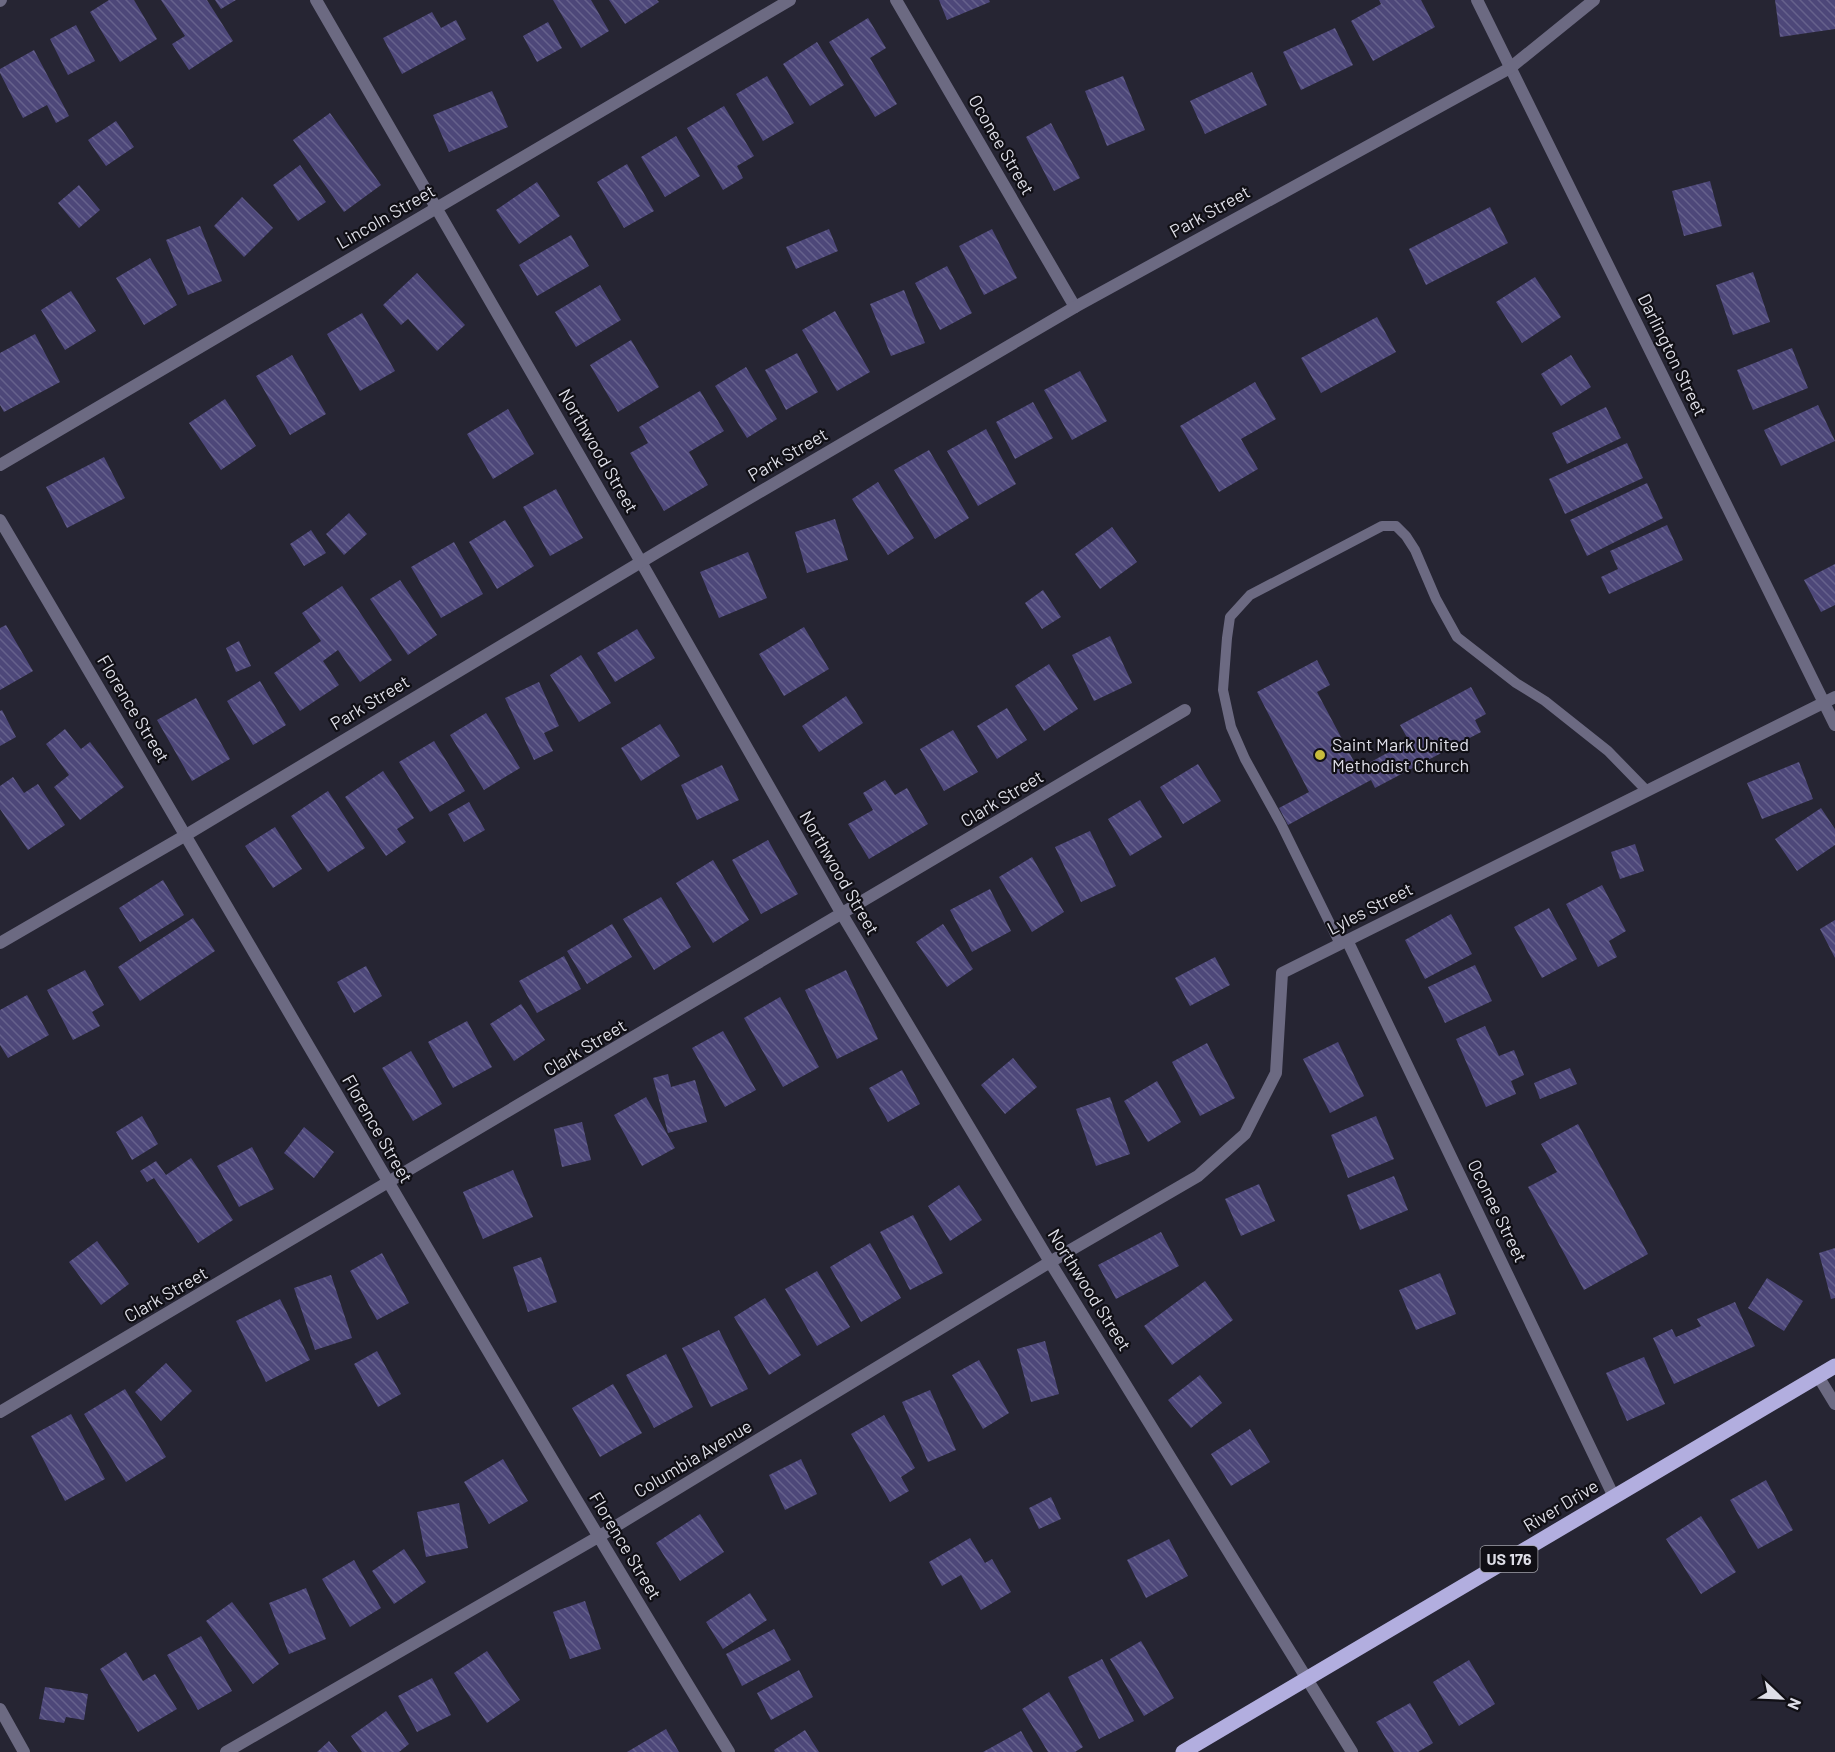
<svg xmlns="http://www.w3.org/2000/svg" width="1835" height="1752" viewBox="0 0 1835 1752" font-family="Barlow,sans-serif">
<defs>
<pattern id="building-back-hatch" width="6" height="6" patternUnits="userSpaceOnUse" patternTransform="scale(1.5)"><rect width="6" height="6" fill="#4d4779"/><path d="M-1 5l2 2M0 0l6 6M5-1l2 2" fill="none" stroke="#66618c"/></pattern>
</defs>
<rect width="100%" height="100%" fill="#262533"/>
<path fill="url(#building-back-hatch)" d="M109,0H134L157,39L120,62L90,12Z
M161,0H207L233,41L189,70L172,44L185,36Z
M215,0H236L221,9Z
M553,0H591L609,31L581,48Z
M609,0H657L659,2L625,24Z
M939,0H989L990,2L947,20Z
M1379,0H1421L1435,27L1373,61L1351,21L1381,4Z
M1775,0H1835V29L1780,37Z
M432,12L441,28L456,20L466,39L402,74L383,38Z
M868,18L886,48L870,58L897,104L875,117L829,42Z
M548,22L562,48L537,62L523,36Z
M76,25L95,61L68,75L50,39Z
M1335,28L1353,65L1301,90L1283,52Z
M817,42L844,85L810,106L783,64Z
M34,50L69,116L56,123L47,105L23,118L0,73V69Z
M1252,72L1267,105L1205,134L1190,101Z
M767,76L794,123L763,141L736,94Z
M1123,76L1145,130L1107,146L1085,91Z
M492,91L508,127L449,152L433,115Z
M724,106L754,156L737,166L743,178L723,190L687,128Z
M330,113L381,185L344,212L293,140Z
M116,121L134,147L106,166L88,140Z
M1051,123L1080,178L1054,191L1026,137Z
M676,136L700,176L665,197L641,157Z
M627,164L654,211L624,228L597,182Z
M300,165L326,202L298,221L273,185Z
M1710,181L1722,226L1684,236L1672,191Z
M537,182L560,216L519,244L496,210Z
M79,185L100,210L79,228L58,203Z
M242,197L273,228L244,257L214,226Z
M1490,207L1508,243L1426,285L1409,249Z
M200,226L222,281L188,295L166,240Z
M829,229L838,251L796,269L786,247Z
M992,229L1017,278L984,295L959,246Z
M571,235L589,266L537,296L519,265Z
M150,258L177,305L144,325L116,278Z
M947,266L972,313L940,330L915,283Z
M1753,272L1770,322L1733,335L1716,285Z
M417,273L465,325L437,351L408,319L401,325L383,305Z
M1535,277L1561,317L1522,343L1496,302Z
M600,285L621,320L576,347L555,312Z
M904,290L925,343L891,356L870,304Z
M71,291L96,331L65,350L41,310Z
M835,311L870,372L837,391L802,330Z
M362,313L395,371L360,391L327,334Z
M1377,317L1396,352L1321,393L1301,358Z
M35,334L60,382L4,412L0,405V353Z
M631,340L659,387L618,412L590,365Z
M1792,348L1808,388L1753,410L1737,370Z
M797,353L818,392L786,410L765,370Z
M292,355L326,414L290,435L256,376Z
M1571,355L1591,387L1561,406L1541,374Z
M746,367L777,419L747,438L715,386Z
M1080,371L1107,421L1072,440L1044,390Z
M1255,382L1276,419L1241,439L1258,469L1219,492L1180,426Z
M700,391L724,431L689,452L708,485L664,511L630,453L648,443L639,427Z
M225,399L256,446L221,470L189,423Z
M1033,402L1053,438L1015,459L996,422Z
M1818,405L1835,441L1781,466L1764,430Z
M1606,407L1621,438L1567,464L1552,433Z
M508,409L534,454L493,479L467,434Z
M986,429L1016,484L978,506L947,451Z
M1627,443L1643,478L1565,514L1549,479Z
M929,450L969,518L935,539L894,470Z
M104,457L125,498L67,528L46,487Z
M878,482L914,538L888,555L852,499Z
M1647,483L1663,518L1587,556L1570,520Z
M556,489L583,538L550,556L523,507Z
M349,513L367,534L344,555L326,534Z
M835,519L848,560L807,573L795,532Z
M505,520L534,566L497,589L469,542Z
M1667,525L1683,560L1609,594L1601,577L1618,569L1610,551Z
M1112,527L1137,562L1100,589L1075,554Z
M311,530L326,553L304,566L290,544Z
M454,542L483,594L441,618L411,567Z
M748,552L767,598L719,618L700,572Z
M1835,564V605L1821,612L1804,580Z
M400,580L437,635L408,655L370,599Z
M342,586L392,660L360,682L338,650L323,661L339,685L300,711L274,673L321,641L302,613Z
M1043,590L1061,617L1042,629L1025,603Z
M6,625L33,671L0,690V628Z
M804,627L829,669L784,696L759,654Z
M637,629L655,658L615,682L597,653Z
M1110,636L1132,683L1094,701L1072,655Z
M239,641L251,666L236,672L226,648Z
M581,655L611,703L579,722L550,675Z
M1317,660L1330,685L1317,692L1358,769L1409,741L1400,725L1471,687L1486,714L1475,720L1481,732L1375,788L1371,780L1288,825L1279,808L1309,792L1257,692Z
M1049,664L1078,709L1044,731L1015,686Z
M260,681L286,725L253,745L227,701Z
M539,682L559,726L544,733L553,751L534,760L505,698Z
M846,696L863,723L819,752L802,726Z
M196,698L230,759L192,781L157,720Z
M1007,708L1027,740L997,759L977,726Z
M2,710L16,737L0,746V711Z
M486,713L520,768L484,790L450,735Z
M660,724L680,756L641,781L621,748Z
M65,729L81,749L90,742L124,787L80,820L54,787L69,775L46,744Z
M953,730L978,772L944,791L920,749Z
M434,741L465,791L430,812L399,762Z
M1799,762L1813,799L1762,819L1747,783Z
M1198,764L1221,801L1183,824L1160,787Z
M722,765L739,800L697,820L681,785Z
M383,771L414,818L397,829L406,842L386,856L345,797Z
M13,777L24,793L38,784L65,825L28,850L0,809V786Z
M885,780L895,795L907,788L928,824L869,859L848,824L873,810L863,793Z
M328,791L365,848L328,872L291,816Z
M1140,800L1162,837L1130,856L1108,819Z
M469,802L485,830L464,842L448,814Z
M1821,808L1835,829V845L1797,871L1775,839Z
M275,827L302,869L273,888L245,846Z
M1090,831L1116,886L1081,902L1055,847Z
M768,840L798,894L761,914L732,860Z
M1635,844L1644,871L1620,879L1611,852Z
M1032,857L1064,912L1032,932L999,877Z
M713,860L749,920L713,943L676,883Z
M163,880L184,915L140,942L119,908Z
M1602,885L1626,931L1609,941L1617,957L1598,967L1566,904Z
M990,889L1011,931L972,952L950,910Z
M661,897L691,947L654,970L623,919Z
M1549,908L1577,959L1542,978L1514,927Z
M1451,914L1472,954L1425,979L1405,940Z
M193,918L215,951L140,1001L118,967Z
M1835,920V958L1820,929Z
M612,924L632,957L587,984L567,951Z
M943,924L973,969L947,987L916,942Z
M564,956L581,989L537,1013L519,981Z
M1215,957L1230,985L1190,1006L1175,978Z
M1475,965L1492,1001L1445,1023L1428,987Z
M366,966L382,996L354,1013L337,982Z
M85,970L104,1005L92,1012L100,1026L73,1040L47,990Z
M846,970L878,1039L837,1059L805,990Z
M27,995L49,1035L8,1058L0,1045V1010Z
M780,997L819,1067L783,1087L744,1018Z
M521,1004L545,1040L514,1061L490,1024Z
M467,1021L492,1067L453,1088L428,1042Z
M1485,1026L1499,1056L1514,1050L1524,1075L1511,1081L1516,1094L1486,1107L1456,1039Z
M723,1031L756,1090L725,1107L692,1048Z
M1338,1042L1364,1096L1330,1113L1303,1059Z
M1207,1043L1235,1098L1200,1116L1172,1062Z
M411,1051L442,1104L413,1121L382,1068Z
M1013,1058L1037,1087L1005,1114L981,1085Z
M1570,1068L1577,1084L1540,1099L1534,1083Z
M902,1070L920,1104L888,1122L869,1088Z
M668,1074L671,1087L695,1080L707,1122L668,1133L653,1078Z
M1157,1081L1181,1122L1148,1142L1124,1101Z
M646,1097L675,1148L642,1166L614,1115Z
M1110,1097L1130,1154L1096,1166L1076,1109Z
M142,1116L158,1144L132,1160L116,1132Z
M1376,1116L1394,1159L1348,1178L1331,1135Z
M582,1122L591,1160L562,1167L554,1129Z
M1578,1124L1648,1254L1584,1290L1528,1187L1557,1172L1541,1144Z
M304,1127L334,1152L314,1178L284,1153Z
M252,1147L274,1189L239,1207L217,1166Z
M191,1158L233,1220L198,1243L154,1178L147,1182L140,1171L156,1161L166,1175Z
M513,1170L533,1217L483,1239L463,1192Z
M1394,1176L1408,1210L1360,1230L1347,1195Z
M1259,1184L1275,1221L1241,1236L1225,1199Z
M959,1185L982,1220L950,1241L928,1206Z
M913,1215L943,1273L910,1290L880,1232Z
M1161,1232L1179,1266L1116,1299L1098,1265Z
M97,1241L129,1284L101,1305L69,1262Z
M870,1243L901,1298L861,1322L830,1267Z
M1835,1248V1298L1831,1299L1819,1253Z
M382,1253L409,1303L377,1320L350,1271Z
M541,1257L557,1302L528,1312L513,1267Z
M817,1271L850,1327L817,1346L785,1289Z
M1440,1273L1456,1314L1416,1330L1399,1290Z
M331,1275L352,1338L315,1350L294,1288Z
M1767,1278L1803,1301L1784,1331L1748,1308Z
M1205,1281L1233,1320L1172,1365L1144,1326Z
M765,1298L801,1355L769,1375L734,1317Z
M280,1299L310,1360L266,1382L236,1321Z
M1735,1302L1755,1346L1674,1384L1653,1338L1672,1329L1676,1337L1701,1326L1697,1319Z
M719,1330L748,1389L711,1407L682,1348Z
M1045,1341L1059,1394L1031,1402L1017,1349Z
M377,1351L401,1394L378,1407L354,1364Z
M666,1354L693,1407L654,1428L626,1375Z
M1644,1357L1665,1404L1627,1421L1606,1373Z
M979,1360L1009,1413L983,1429L952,1375Z
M166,1363L192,1391L161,1421L135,1392Z
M1200,1375L1222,1403L1191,1428L1168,1400Z
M613,1384L642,1433L600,1457L572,1408Z
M125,1389L166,1457L126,1482L84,1414Z
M930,1390L956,1450L928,1462L902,1402Z
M71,1414L105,1479L65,1501L31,1436Z
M884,1415L915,1468L901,1477L909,1491L890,1502L851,1434Z
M1250,1429L1270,1462L1231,1486L1211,1454Z
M503,1459L528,1501L489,1524L464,1482Z
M801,1459L817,1494L785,1510L769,1475Z
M1766,1480L1793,1530L1758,1549L1730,1500Z
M1051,1497L1061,1519L1039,1529L1029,1508Z
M459,1503L468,1548L426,1557L417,1512Z
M700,1514L724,1552L680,1581L656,1543Z
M1701,1516L1736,1572L1701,1594L1666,1539Z
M970,1538L985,1563L992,1559L1011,1592L981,1610L961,1575L942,1586L929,1562Z
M1169,1539L1188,1576L1146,1598L1127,1560Z
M404,1549L426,1582L394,1604L372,1571Z
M354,1560L381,1608L350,1627L322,1579Z
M306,1588L326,1639L289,1654L269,1603Z
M750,1593L767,1620L723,1649L706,1622Z
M585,1601L601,1649L570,1659L553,1612Z
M232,1602L279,1664L253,1684L206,1621Z
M774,1629L791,1660L742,1686L726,1654Z
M201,1636L232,1691L198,1710L167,1655Z
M1141,1641L1174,1698L1144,1716L1110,1659Z
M487,1651L520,1700L487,1723L454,1673Z
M126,1652L143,1681L155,1674L177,1709L138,1732L100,1669Z
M1102,1659L1134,1721L1099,1739L1068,1677Z
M1469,1660L1495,1704L1459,1726L1433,1682Z
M799,1670L813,1697L771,1720L757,1693Z
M432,1678L451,1715L417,1732L398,1696Z
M45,1687L88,1694L84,1720L66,1717L64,1723L39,1719Z
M1049,1692L1083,1747L1075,1752H1048L1022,1709Z
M1410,1703L1433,1743L1418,1752H1394L1376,1722Z
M386,1711L409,1744L399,1752H362L351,1736Z
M666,1729L679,1752H627Z
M805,1730L819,1752H775L774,1750Z
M1021,1731L1033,1752H983Z
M329,1741L338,1752H317Z"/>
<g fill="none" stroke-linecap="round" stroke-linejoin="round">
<path stroke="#6c6a82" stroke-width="10" d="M1340,944L1281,824L1245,759L1231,727L1223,690L1227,638L1230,617L1250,595L1382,526H1396L1406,536L1415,550L1436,599L1457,637L1516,683L1545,701L1608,751L1647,791"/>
<path stroke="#6c6a82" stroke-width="12" d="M316,0L641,562L843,916L1050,1262L1352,1752
M896,0L1075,307
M1477,0L1835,725
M0,1L1,0
M0,465L790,0
M0,520C243,931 480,1345 729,1752
M1347,940L1614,1497
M1818,1376L1835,1404
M0,1412C397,1181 792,947 1185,710
M0,1709L24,1752
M226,1752L598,1537L1050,1262L1198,1176L1245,1134L1276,1073L1282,973L1835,697"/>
<path stroke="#6c6a82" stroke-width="12" d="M0,943L186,835L661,550L1075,307L1510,68L1594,0"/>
<path stroke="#b2aedf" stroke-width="15" d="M1183,1752L1835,1366"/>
</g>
<circle fill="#c7bb3c" stroke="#100f15" stroke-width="2" cx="1320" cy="755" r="6"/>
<g text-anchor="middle" stroke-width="4.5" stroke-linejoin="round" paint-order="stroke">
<rect fill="#100f15" stroke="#a0a0a8" stroke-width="1.5" x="1480.5" y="1546" width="57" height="26" rx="4.5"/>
<g font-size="16" font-weight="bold" fill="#dedee7">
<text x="1509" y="1565">US 176</text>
</g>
<g font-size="18" fill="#dedee7" stroke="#100f15">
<text transform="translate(1001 145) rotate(60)" y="6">Oconee Street</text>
<text transform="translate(1210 212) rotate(-29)" y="6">Park Street</text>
<text transform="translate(386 217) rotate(-30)" y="6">Lincoln Street</text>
<text transform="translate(1672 355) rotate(64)" y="6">Darlington Street</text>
<text transform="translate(598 451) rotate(60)" y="6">Northwood Street</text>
<text transform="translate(788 455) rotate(-30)" y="6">Park Street</text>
<text transform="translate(370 703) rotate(-31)" y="6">Park Street</text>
<text transform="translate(133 709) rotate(59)" y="6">Florence Street</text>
<text transform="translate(1002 799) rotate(-31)" y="6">Clark Street</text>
<text transform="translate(839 873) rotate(60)" y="6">Northwood Street</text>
<text transform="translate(1370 909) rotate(-27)" y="6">Lyles Street</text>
<text transform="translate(585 1048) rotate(-31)" y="6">Clark Street</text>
<text transform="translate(377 1129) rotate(60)" y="6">Florence Street</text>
<text transform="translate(1497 1211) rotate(64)" y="6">Oconee Street</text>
<text transform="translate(1089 1290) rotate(58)" y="6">Northwood Street</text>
<text transform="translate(166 1295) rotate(-30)" y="6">Clark Street</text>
<text transform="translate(693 1459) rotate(-31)" y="6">Columbia Avenue</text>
<text transform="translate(1561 1506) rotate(-31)" y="6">River Drive</text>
<text transform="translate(625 1546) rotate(59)" y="6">Florence Street</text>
</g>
<g font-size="18" fill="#dedee7" stroke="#100f15" text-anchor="start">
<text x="1332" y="751">Saint Mark United<tspan x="1332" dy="21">Methodist Church</tspan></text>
</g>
</g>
<g transform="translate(1781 1698) rotate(113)" stroke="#100f15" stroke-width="4.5" paint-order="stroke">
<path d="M0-4.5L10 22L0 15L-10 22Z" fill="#dedee7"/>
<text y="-9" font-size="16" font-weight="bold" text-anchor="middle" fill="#dedee7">N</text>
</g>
</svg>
